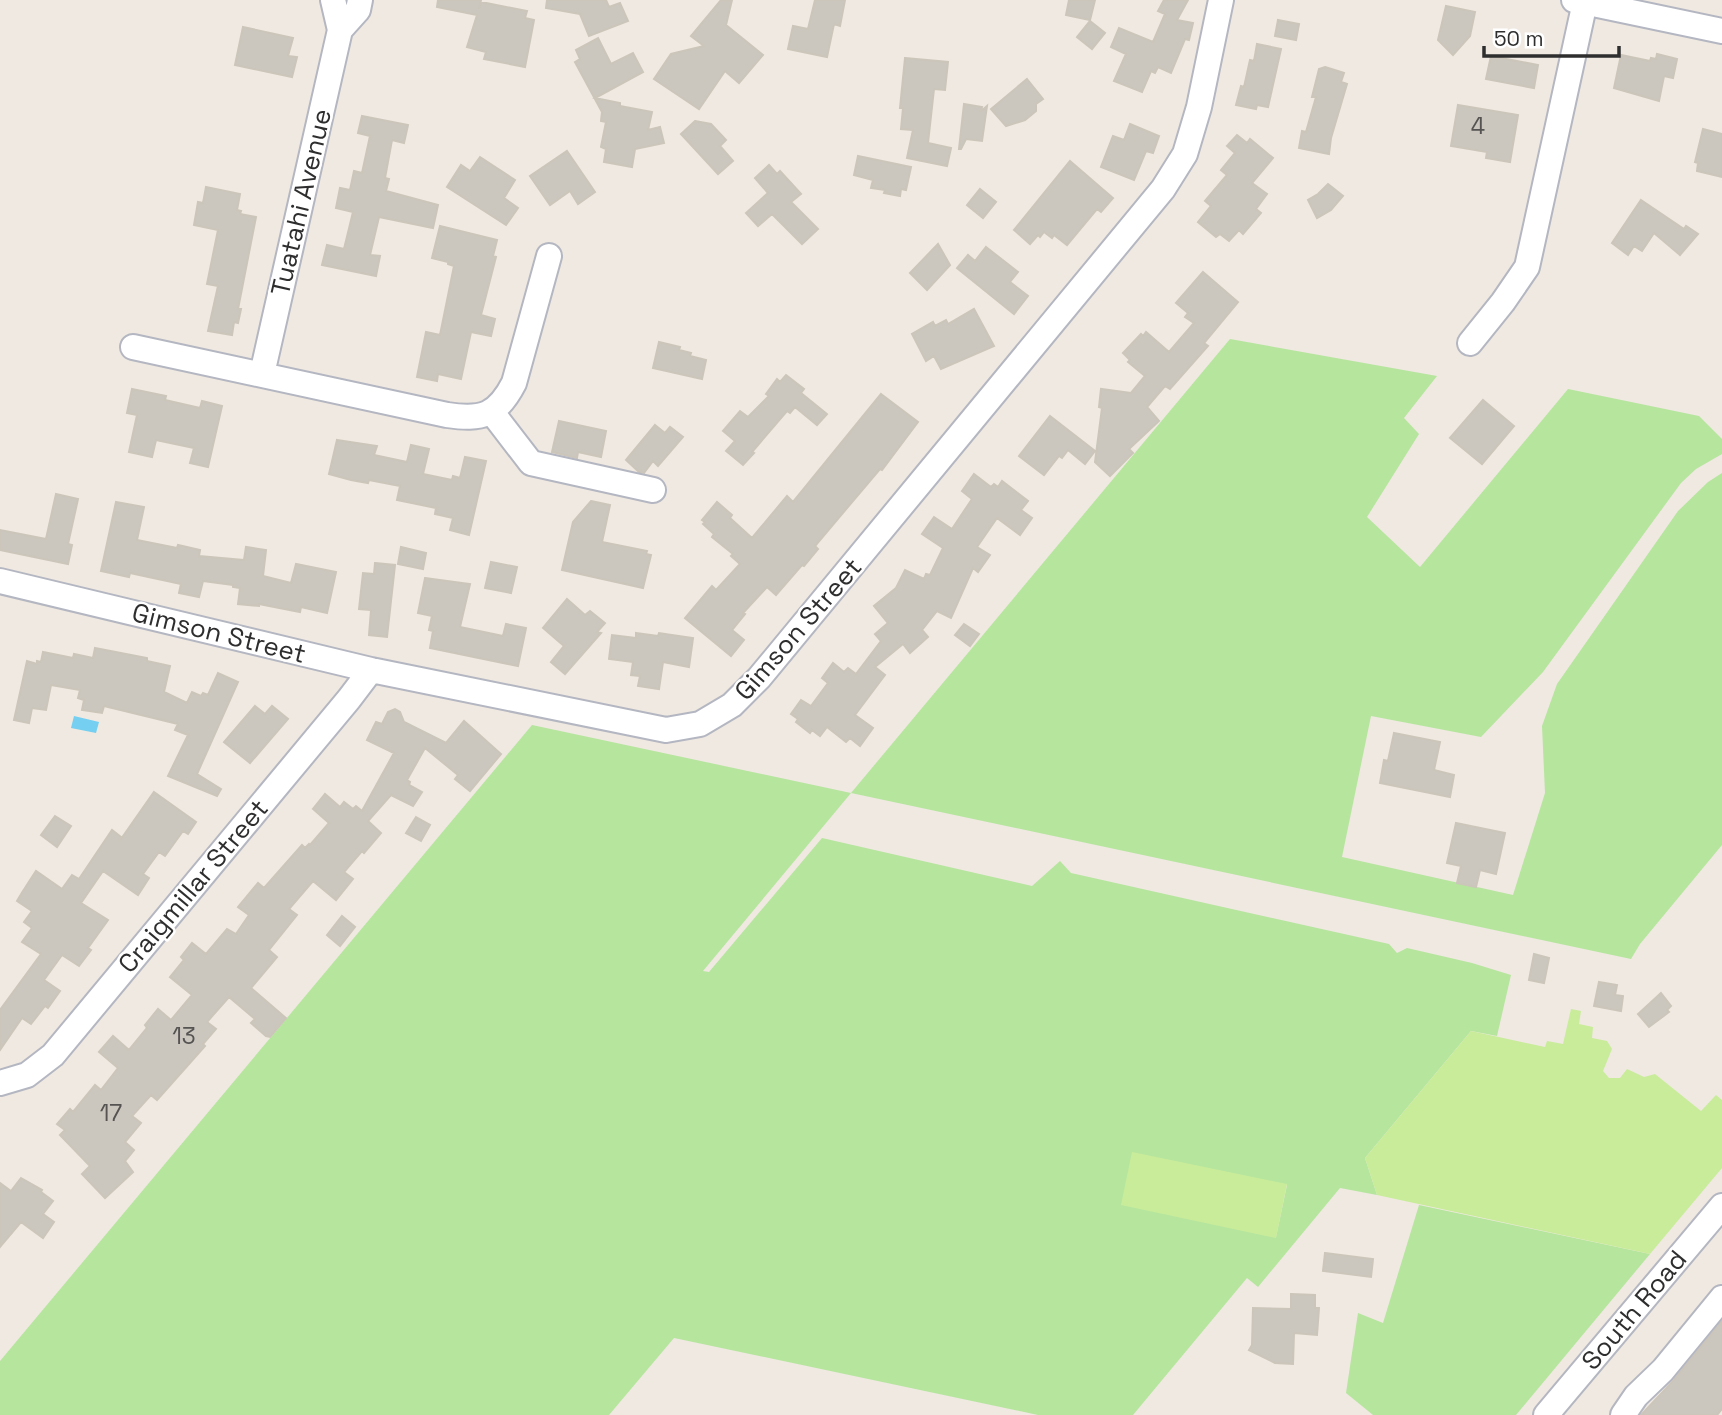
<svg xmlns="http://www.w3.org/2000/svg" width="1722" height="1415" viewBox="0 0 1722 1415" font-family="'Space Grotesk',sans-serif">
<rect width="100%" height="100%" fill="#efe9e1"/>
<path fill="#b6e59e" fill-rule="evenodd" d="M1230,339L1437,376L1404,418L1419,434L1367,517L1420,567L1568,389L1699,416L1722,439V454L1696,469L1681,483L1543,672L1481,737L1371,716L1342,857L1513,895L1545,793L1542,726L1557,684L1678,511L1708,482L1722,473V845L1640,944L1631,959L851,793L703,971L709,972L822,838L1032,886L1060,861L1071,873L1389,944L1397,953L1407,948L1472,963L1511,975L1497,1036L1471,1031L1365,1158L1377,1195L1340,1188L1258,1287L1247,1278L1133,1415H1038L674,1338L609,1415H0V1361L532,725L851,793ZM1287,1185L1276,1237L1121,1204Z
M1419,1205L1650,1254L1516,1415H1373L1346,1393L1358,1313L1383,1323Z"/>
<path fill="#c9ec9a" d="M1571,1009L1581,1011L1579,1024L1593,1027L1592,1038L1607,1041L1612,1049L1603,1071L1609,1078H1620L1627,1069L1644,1077L1655,1074L1701,1111L1716,1095L1722,1100V1168L1650,1254L1377,1195L1365,1158L1471,1031L1545,1047L1547,1041L1563,1044Z
M1132,1152L1287,1184L1276,1238L1121,1205Z"/>
<path fill="#75cff0" d="M74,716L99,722L96,733L71,728Z"/>
<path fill="#cbc7bf" stroke="#cbc5ba" stroke-width="2" d="M438,0H481L479,9L481,2L527,11L525,18L534,20L525,67L484,59L486,52L467,47L477,15L437,7Z
M547,0H606L609,7L620,3L628,21L589,36L580,14L546,8Z
M721,0H732L726,25L763,55L739,83L725,71L699,109L654,79L671,54L704,46L691,36Z
M815,0H845L840,26L834,24L827,57L788,49L793,26L808,29Z
M1069,0H1095L1090,20L1066,15Z
M1164,0H1188L1177,20L1193,23L1189,40L1185,39L1171,73L1158,67L1155,73L1151,71L1142,92L1114,81L1126,54L1111,47L1119,28L1153,42L1165,14L1158,11Z
M1446,6L1475,12L1470,36L1453,55L1438,40Z
M1278,20L1299,24L1296,40L1275,36Z
M1090,21L1105,33L1092,49L1077,37Z
M243,27L293,38L288,56L297,57L292,77L235,65Z
M598,38L611,64L633,53L643,72L595,98L620,103V106L652,112L648,130L660,127L664,143L635,149L632,167L604,162L606,149L601,147L606,122L601,121L602,112L575,62L580,59L576,50Z
M1257,44L1281,49L1268,107L1257,105L1256,109L1236,105L1241,86L1244,87L1250,60L1254,61Z
M1657,54L1677,59L1673,78L1664,76L1659,101L1614,88L1621,55L1650,61L1651,58L1656,59Z
M1491,56L1538,65L1534,88L1486,79Z
M905,58L948,62L945,90L934,89L928,143L951,148L947,166L907,158L913,130L901,129L903,108H900Z
M1325,67L1344,73L1341,82L1347,84L1331,138L1329,154L1299,148L1302,131L1306,132L1316,97H1312L1319,69Z
M1027,79L1043,99L1036,104V111L1025,120L1006,126L991,109Z
M964,104L982,107L980,112L987,106L982,141L966,139L961,149H959Z
M1458,105L1518,115L1510,162L1486,158L1487,152L1451,146Z
M362,116L408,125L404,143L392,140L385,178L389,179L386,191L438,205L433,228L379,217L370,255L380,256L376,276L322,265L327,245L344,249L353,212L336,208L340,188L350,190L354,171L362,173L370,136L358,133Z
M695,121L711,124L726,140L720,146L733,161L718,174L681,134Z
M1130,124L1159,136L1153,153L1146,151L1134,180L1101,167L1113,136L1124,140Z
M1703,129L1722,134V177L1697,171L1698,163L1695,162Z
M1237,135L1247,143L1250,139L1273,158L1252,183L1267,194L1256,209L1261,213L1243,234L1239,230L1229,241L1220,234L1216,237L1198,222L1211,206L1205,201L1227,175L1221,170L1235,153L1227,146Z
M567,151L595,192L578,204L570,191L550,205L530,176Z
M858,156L911,167L906,190L901,189L900,196L884,193L885,190L871,188L873,180L854,175Z
M480,157L515,180L504,198L518,208L506,225L447,187L461,165L470,171Z
M1070,161L1113,198L1101,212L1097,209L1067,245L1054,235L1052,238L1044,232L1040,237L1038,235L1030,244L1014,230Z
M769,165L777,174L780,171L801,194L791,202L818,229L802,244L772,214L758,226L746,213L768,193L755,178Z
M1328,184L1343,196L1331,210L1317,218L1308,200L1318,194Z
M206,187L240,194L237,210L241,211L240,214L256,217L238,309H241L238,323L234,322L232,335L208,331L218,286L207,284L218,230L194,225L198,202L203,203Z
M980,189L996,202L983,218L967,205Z
M1641,200L1684,229L1686,226L1698,234L1680,255L1654,233L1642,251L1634,246L1628,255L1612,243Z
M440,226L497,240L493,256L496,257L481,315L495,319L491,336L471,332L461,379L438,374L437,381L417,377L426,332L440,335L454,266L448,264V262L432,258Z
M938,244L950,265L927,290L910,273Z
M986,247L1018,272L1010,282L1028,296L1014,314L957,268L968,255L975,261Z
M1203,272L1238,302L1204,343L1208,346L1170,389L1165,386L1147,407L1159,421L1129,449L1133,453L1110,476L1095,462L1102,408L1099,407L1101,389L1131,393L1145,376L1128,362L1130,360L1123,353L1141,334L1143,336L1146,332L1169,352L1194,323L1185,317L1188,313L1176,303Z
M974,309L994,346L941,369L934,356L926,361L912,334L933,322L935,326L946,320L948,324Z
M659,342L680,347L679,350L691,353L690,356L706,360L702,379L653,368Z
M786,375L804,389L801,393L827,414L817,425L795,407L790,413L787,411L752,452L754,453L743,465L726,451L735,441L723,431L740,411L748,417L769,396L766,394L777,379L780,382Z
M132,389L166,396L165,400L200,408L202,401L222,406L208,467L190,463L194,448L156,440L152,457L129,452L137,415L127,413Z
M881,394L918,422L882,470L880,469L815,546L818,549L804,566L802,565L776,595L767,587L743,613L745,614L732,630L744,640L731,656L685,618L712,586L716,590L740,564L731,556L733,554L712,537L714,534L703,524L705,522L702,520L717,502L732,515L730,518L752,538L787,496L793,502Z
M1483,400L1514,426L1482,464L1450,438Z
M1050,416L1095,451L1085,464L1068,450L1062,458L1059,456L1044,475L1019,456Z
M559,421L606,431L601,457L578,452L577,458L552,452Z
M655,425L665,433L670,427L683,437L658,466L653,461L644,473L639,472L626,460Z
M337,440L377,446L374,455L407,462L411,445L429,449L423,474L452,480L453,476L460,478L465,457L486,461L469,535L450,530L453,518L435,514L436,508L397,500L400,486L369,480L368,483L351,480L329,474Z
M974,474L991,487L994,484L998,487L1002,481L1028,501L1021,510L1032,518L1020,535L997,518L977,547L990,555L978,572L973,568L951,618L937,611L922,630L928,637L910,653L903,644L875,667L885,675L855,715L873,728L860,746L850,738L846,742L827,727L820,736L812,730L810,733L796,722L798,719L791,714L801,700L811,706L828,683L822,678L833,663L844,672L848,668L856,674L881,641L875,634L888,623L874,606L896,588L905,570L924,579L926,574L930,575L943,548L922,534L934,517L952,529L972,499L962,491Z
M56,494L78,499L68,544L72,545L68,564L0,550V530L46,539Z
M591,501L610,505L602,542L647,551L646,554L651,555L643,588L562,570L573,522Z
M116,502L144,507L137,540L177,548L178,545L200,550L199,556L244,560L246,547L266,550L263,576L291,583L296,564L336,572L327,613L301,607L300,612L259,604V606L238,604L240,588L233,587V585L203,581L199,597L179,593L181,584L130,573L129,577L101,571Z
M401,547L426,553L423,569L398,564Z
M491,562L517,567L511,593L485,588Z
M375,563L395,565L387,637L369,635L371,610L359,609L363,573L374,574Z
M425,578L470,584L460,627L503,636L506,624L526,628L518,666L430,648L433,631L429,630L432,616L418,613Z
M567,599L585,615L590,611L605,623L597,632L601,633L565,674L551,662L564,646L543,628Z
M964,624L979,634L970,646L955,635Z
M636,633L658,636L659,633L693,638L689,667L663,662L659,689L638,686L640,676L631,675L633,662L609,659L612,635L636,638Z
M95,648L147,658V661L170,666L164,692L187,703L192,692L201,696L203,693L208,695L218,673L238,682L197,774L221,789L217,796L168,776L188,735L175,730L178,724L104,706L102,713L82,710L84,700L78,698L80,690L51,685L46,710L32,708L29,723L14,720L27,661L37,664V661L41,662L43,652L73,658L74,654L93,658Z
M255,706L265,714L272,706L288,719L250,763L224,742Z
M395,709L400,712L404,722L446,743L464,721L501,754L470,791L455,779L458,775L425,748L407,780L410,782L409,785L422,792L413,806L391,795L368,821L381,833L364,853L362,851L344,872L353,879L336,900L313,881L289,909L297,915L269,950L277,957L251,988L286,1018L270,1037L266,1036L251,1023L255,1019L229,997L207,1022L216,1029L203,1044L205,1046L157,1100L151,1095L132,1116L141,1123L125,1142L134,1150L125,1161L133,1172L105,1198L82,1174L90,1166L60,1135L65,1130L57,1124L70,1109L73,1112L95,1085L101,1090L118,1068L99,1052L113,1036L129,1050L147,1028L145,1025L158,1009L171,1020L192,995L170,977L184,960L181,957L192,943L206,954L227,929L236,934L249,915L238,907L258,883L264,888L302,845L305,848L309,844L310,845L329,823L313,809L325,794L340,807L344,802L353,809L356,806L362,811L394,753L367,740L376,722L382,724L388,712Z
M1394,733L1440,742L1434,770L1454,775L1450,797L1380,783L1384,760L1388,761Z
M154,792L196,822L188,834L183,831L165,856L159,852L143,874L149,878L138,895L103,871L81,903L108,920L88,948L91,950L79,966L62,955L44,980L60,991L48,1008L45,1006L31,1024L22,1018L0,1050V1010L41,954L22,942L32,928L24,922L32,911L17,901L23,891L36,871L62,889L72,875L79,879L112,830L121,837V839Z
M55,816L71,826L57,847L41,835Z
M416,817L430,825L421,841L406,833Z
M1456,823L1505,833L1496,874L1480,870L1476,887L1457,883L1461,866L1447,863Z
M342,916L355,927L340,946L327,935Z
M1534,954L1549,958L1544,983L1529,980Z
M1599,982L1617,985L1615,995L1623,996L1621,1011L1594,1006Z
M1661,993L1671,1006L1667,1010L1669,1012L1649,1027L1638,1014Z
M21,1178L42,1190L41,1192L53,1201L43,1214L54,1222L43,1238L21,1222L0,1247V1183L11,1191Z
M1325,1253L1373,1259L1371,1277L1323,1271Z
M1291,1294L1315,1295V1308H1319L1317,1335L1294,1333L1293,1364L1275,1363L1249,1350L1252,1345L1253,1308L1291,1309Z
M1722,1321V1409L1717,1415H1641L1674,1380Z"/>
<g fill="none" stroke-linecap="round" stroke-linejoin="round">
<defs>
<path id="minor" d="M1574,0L1722,31
M340,30L358,10L360,0
M1470,343L1503,302L1527,267L1585,2
M133,347L447,415C482,420 497,416 514,383L549,256
M262,374L340,30L333,0
M491,411L531,463L653,490
M0,581L371,670L666,730L700,724L732,705L759,678L1163,189L1185,154L1199,107L1221,0
M0,1083L27,1075L53,1055L349,699L371,670
M1546,1415L1722,1206
M1623,1415L1636,1396L1663,1370L1722,1298"/>
</defs>
<use href="#minor" stroke="#b4b7c1" stroke-width="28"/>
<use href="#minor" stroke="#fff" stroke-width="24"/>
</g>
<g text-anchor="middle" stroke-width="5" stroke-linejoin="round" paint-order="stroke">
<g font-size="23" fill="#555452">
<text x="1478" y="134">4</text>
<text x="184" y="1044">13</text>
<text x="111" y="1121">17</text>
</g>
<g font-size="26" fill="#2e2e2e" stroke="#fff">
<text transform="translate(301 202) rotate(-77)" y="9">Tuatahi Avenue</text>
<text transform="translate(798 629) rotate(-49)" y="9">Gimson Street</text>
<text transform="translate(219 633) rotate(14)" y="9">Gimson Street</text>
<text transform="translate(193 886) rotate(-50)" y="9">Craigmillar Street</text>
<text transform="translate(1634 1310) rotate(-50)" y="9">South Road</text>
</g>
</g>
<path d="M1484 46v10h135v-10" fill="none" stroke="#2e2e2e" stroke-width="3.5"/>
<text x="1494" y="46" font-size="21" fill="#2e2e2e" stroke="#ffffff" stroke-width="5" paint-order="stroke">50 m</text>
</svg>
